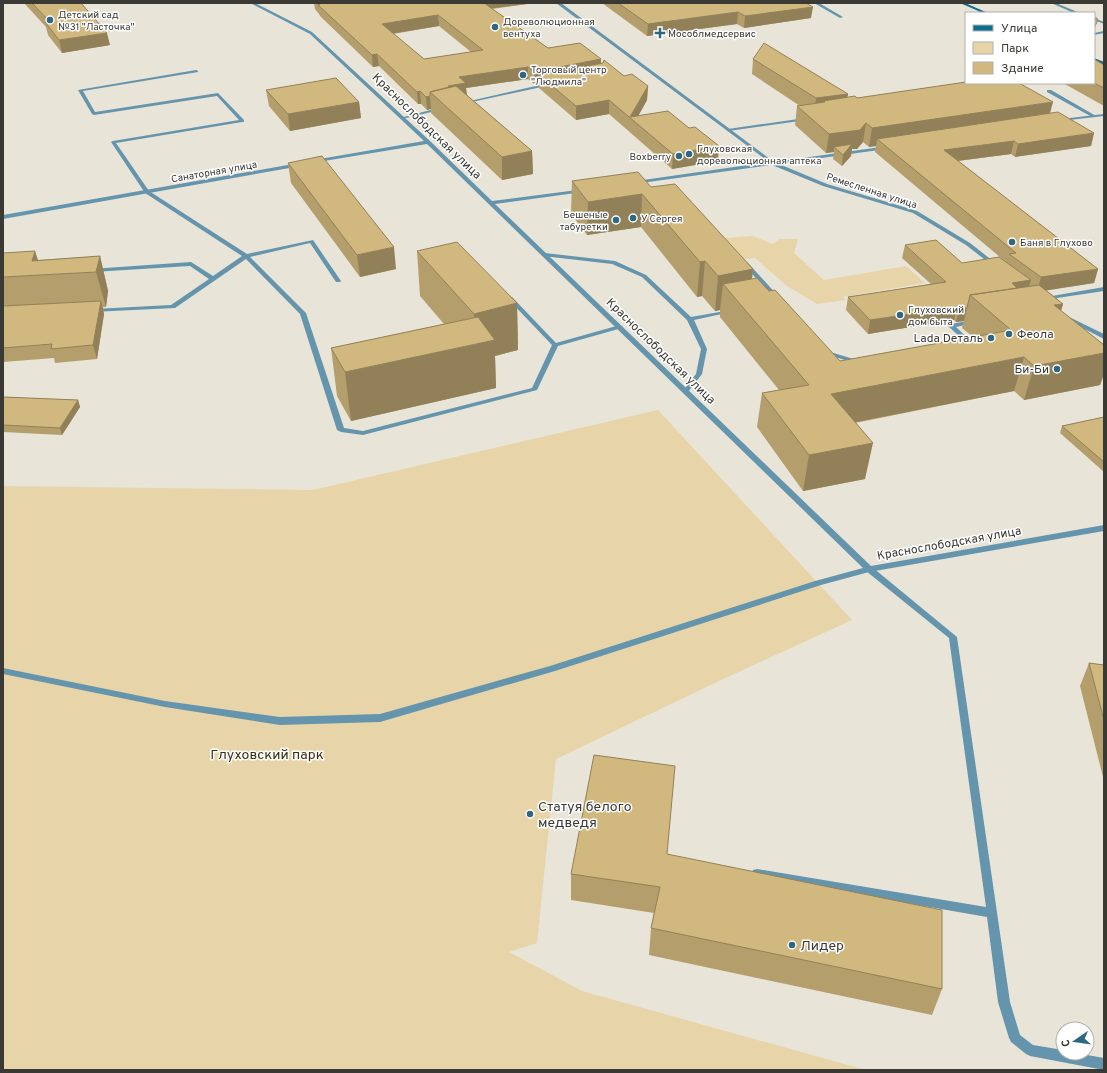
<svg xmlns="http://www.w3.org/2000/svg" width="1107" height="1073" viewBox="0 0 1107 1073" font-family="Overpass,sans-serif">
<rect width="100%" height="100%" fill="#e9e4d8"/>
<path fill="#e7d5a9" d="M753,236L773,244L779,239H798L794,253L824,280L906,266L925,283L843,297L846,300L817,304L787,286L755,258L729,261L710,239Z
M658,410L852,620L719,681L556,759L537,943L509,952L582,991L866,1070H3V486L313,490Z"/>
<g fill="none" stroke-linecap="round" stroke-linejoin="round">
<path fill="#6495ad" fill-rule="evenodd" d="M814,3H819L843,17L840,18Z
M1051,3H1056L1080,13H1074Z
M1094,18L1104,22V24L1094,20Z
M1104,31V33L1094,35V33Z
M196,70L198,71V72L83,91L95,112L218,93L244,120V122H242L116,143L149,191L247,254L313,240L341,281L340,282H336L310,243L250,257L306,313L344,428L363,431L532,388L552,345L508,299V297H512L556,343L620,325L623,327L622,328L558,346L537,390L363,435L341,432L337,430L300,314L246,259L175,308L92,312L91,311L94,309L171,305L209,279L190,266L93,272L91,271V269L191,262L213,276L242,256L145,193L111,142L113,141L239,120L217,96L94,115L92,114L78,90Z
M549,83H551V85L463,104L461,103Z
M1047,90H1051L1096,116L1092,117L1047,92Z
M442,107L444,108V109L402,119L400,118Z
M805,118H807V120L728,131L726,130L728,129Z
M545,253L615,261L646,275L691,317L731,310V312L694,320L707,349L702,374L688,392H684L683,391L696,374L701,349L687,320L642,277L612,264L543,256L542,255Z
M746,262L748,263L779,297V299H775L744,265L743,264Z
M1104,287V291L1057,298V308L1054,310L1051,308L1052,296Z
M973,320L975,321V323L956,327L975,345V347H971L948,326L951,324Z
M827,351L860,361L861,362L858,364L825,354L824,353Z
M869,566L872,567L957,637L1010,1002L1020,1035L1033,1045L1063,1050V1053H1076L1104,1058V1070L1030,1056L1026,1054L1011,1042L1009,1038L998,1002L987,917L757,877L753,876L752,873L753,870L757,869L986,907L949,638L866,571L865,569L866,567Z"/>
<path fill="#6495ad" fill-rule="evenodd" d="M250,3H255L312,32L430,141L492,201L585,189L586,190L583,192L495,204L871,566L1104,525V531L869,572L821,585L555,671L380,722L280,725L165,707L3,674V668L165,701L280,717L380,714L550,666L815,581L863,568L427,144L312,163V161L314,160L424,141L310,34Z
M556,3H561L774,162L888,146L889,147L886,149L779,164L827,184L917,211L970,243L998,265L995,267L993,266L966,245L913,213L823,186L772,165L634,184V182L636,181L769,162Z
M1104,114V116L1061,121L1059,120L1061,119Z
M299,163L302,165L301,166L3,219V215Z
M1065,315L1104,334V339L1063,318L1062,317Z"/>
<path fill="#0e6d90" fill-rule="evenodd" d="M960,3H965L988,13H983Z
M1094,58L1104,62V65L1094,61Z"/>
</g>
<path fill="#b49e6c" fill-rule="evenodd" d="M24,3H81L110,45L62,53L48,35L46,27Z
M314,3H527V4L492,9L548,48L601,59V63L624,76L648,86L647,100L638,116L718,161L672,169L609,114L576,120L539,88V83L534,84L528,79L466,88L467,95L532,151L533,174L502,180L431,113V109L427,110L421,104H418L379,66L373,67L320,16L319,14L315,9ZM439,26L471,52L424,59L393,34Z
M602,3H806L811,18L744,28L737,24L647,36Z
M753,59L848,94L847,97L1050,114L1094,133L1091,146L1015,157L1011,154L958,161L1098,269L1094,283L1046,290L1063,304L1061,311L1104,345V374L1100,385L1024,400L1014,391L855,423L865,479L803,491L757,427L762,393L779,390L720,317V310L715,311L702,296L697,297L641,227L587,235L571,214L572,181L651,187L753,269L752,279L769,291L840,361L973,337L962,328L964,321L956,322L954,320L868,334L846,310L848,297L931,284L902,258L905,245L962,263H1007L875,152L876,146L869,147L863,142L857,149H852L851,156L842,166L833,159L834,152L826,153L795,125L797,106H800L752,74Z
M1104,65V106L1063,83H1094Z
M266,90L359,102L361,118L290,131L269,106Z
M288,163L396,269L360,277L291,183Z
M417,251L517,303L518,350L495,356L496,388L351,421L337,396L331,348L444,324L420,296Z
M3,253L38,260L100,256L108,291L106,307H103L104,314L97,359L55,363L54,358L3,362Z
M3,397L78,400L80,407L62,435L3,432Z
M1104,417V472L1060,433L1062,426Z
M1089,663L1104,665V781L1080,686Z
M667,854L942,989L932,1015L649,955L651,928L654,913L571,900V874Z"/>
<path fill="#928158" d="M478,3H527V4L478,10Z
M813,7L811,18L744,28L745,16Z
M738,12L737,24L647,36L648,24Z
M438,15L439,26L383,35L382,24Z
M107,33L110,45L62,53L59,40Z
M377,54L379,66L373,67L372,55Z
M601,59L600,72L539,75V83L534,84V72Z
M528,67V79L466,88L467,96L448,92V86L459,77Z
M648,86L647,100L635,122L630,117Z
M420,91L421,104H418L417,92Z
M848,94L845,110L823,101L821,114L814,115L816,98Z
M430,96L431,109L427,110L426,97Z
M609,100V114L576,120V106Z
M359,102L361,118L290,131L288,114Z
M1053,102L1048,121L877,139L876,146L869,147L872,128Z
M866,123L863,142L857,149H852L851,156L842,166L843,155L834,147V152L826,153L829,134Z
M1094,133L1091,146L1015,157L1018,144Z
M1014,141L1011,154L941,163L944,150Z
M719,146L718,161L672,169L673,154Z
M532,151L533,174L502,180V157Z
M642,194L641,227L587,235L588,202Z
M394,247L396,269L360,277L357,255Z
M35,251L43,275L32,261Z
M100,256L108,291L106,307L96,272Z
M705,261L702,296L697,297L700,262Z
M753,269L749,305L723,284L720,310L715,311L718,276Z
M1098,269L1094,283L1037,292L1041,277Z
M1031,280L1027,293L1008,296L1012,283Z
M101,301L104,314L97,359L93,345Z
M517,303L518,350L495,356L496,388L351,421L345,372L476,344L474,314Z
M1063,304L1053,337L1054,305Z
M957,307L954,320L868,334L870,320Z
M967,308L964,321L956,322L959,309Z
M1104,353V374L1100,385L1024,400L1034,366Z
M1024,357L1014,391L825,428L831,394Z
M78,400L80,407L62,435L60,428Z
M873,443L865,479L803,491L809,455Z"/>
<path fill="#d1b87e" stroke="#928158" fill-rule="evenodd" d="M32,3H81L107,33L59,40L45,22L49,21Z
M318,3H484L548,48L580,43L601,59L534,72L528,67L459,77L466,83L448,86L449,87L430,92V96L426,97L420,91L417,92L377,54L372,55L318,5H320ZM438,15L483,50L424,59L382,24Z
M618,3H806L813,7L745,16L738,12L648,24Z
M1094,18H1097V22L1094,28Z
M764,43L848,94L816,98L753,59Z
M1094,59L1104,65V88L1094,83Z
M604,60L624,76L632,74L648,86L630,117L668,111L689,128L695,127L719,146L673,154L609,100L576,106L539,75L603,63Z
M336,78L359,102L288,114L266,90Z
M966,82V83H1019L1053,102L872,128L866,123L860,130L829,134L797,106L825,102L823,101L855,96L857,98Z
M456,86L532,151L502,157L430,92Z
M1058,112L1094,133L1018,144L1014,141L944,150L1098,269L1041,277L1009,254L1016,253L877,139Z
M852,144L843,155L834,147Z
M322,156L394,247L357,255L288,163Z
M638,172L651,187L675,184L753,269L718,276L705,261L700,262L642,194L588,202L572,181Z
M936,240L962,263L999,257L1031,280L1012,283L1017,288L970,295L967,308L959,309L957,307L870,320L848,297L946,282L905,245Z
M457,242L517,303L474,314L417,251Z
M35,251L32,261L100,256L96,272L3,277V253Z
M757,278L769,291L775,290L840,361L1011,330L970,295L1039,285L1063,304L1054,305L1104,345V353L1034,366L1024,357L831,394L873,443L809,455L762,393L809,385L723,284Z
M101,301L93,345L51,349L52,344L3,348V306Z
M478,317L495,340L345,372L331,348Z
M3,397L78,400L60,428L3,425Z
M1104,417V462L1062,426Z
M1089,663L1104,665V720Z
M594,755L675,766L667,854L942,910V989L651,928L660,887L571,874Z"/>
<g fill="#2e6781" stroke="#fff" stroke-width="1.5">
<circle cx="50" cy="20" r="4"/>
<circle cx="495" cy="27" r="4"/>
<path d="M658 27h4v4h4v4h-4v4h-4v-4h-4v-4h4z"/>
<circle cx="523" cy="75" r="4"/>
<circle cx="689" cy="154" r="4"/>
<circle cx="679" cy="156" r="4"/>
<circle cx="633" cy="218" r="4"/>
<circle cx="616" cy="220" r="4"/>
<circle cx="1012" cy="242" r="4"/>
<circle cx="900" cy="315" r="4"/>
<circle cx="1009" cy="334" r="4"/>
<circle cx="991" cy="338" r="4"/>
<circle cx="1057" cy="369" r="4"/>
<circle cx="530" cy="814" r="4"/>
<circle cx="792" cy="945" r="4"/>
</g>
<g text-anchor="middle" stroke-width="3" stroke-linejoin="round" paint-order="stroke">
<g font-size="10" fill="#3b3934" stroke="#fff" text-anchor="start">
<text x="58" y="18">Детский сад<tspan x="58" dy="12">№31 "Ласточка"</tspan></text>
<text x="503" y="25">Дореволюционная<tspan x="503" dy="12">вентуха</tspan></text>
<text x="668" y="37">Мособлмедсервис</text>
<text x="531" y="73">Торговый центр<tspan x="531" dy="12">"Людмила"</tspan></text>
<text x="697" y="152">Глуховская<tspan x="697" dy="12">дореволюционная аптека</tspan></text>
<text x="671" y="160" text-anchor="end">Boxberry</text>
<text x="608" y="218" text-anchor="end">Бешеные<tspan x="608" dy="12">табуретки</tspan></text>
<text x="641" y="222">У Сергея</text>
<text x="1020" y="246">Баня в Глухово</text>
<text x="908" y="313">Глуховский<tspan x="908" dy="12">дом быта</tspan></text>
</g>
<g font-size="10" fill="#3b3934" stroke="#fff">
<text transform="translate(214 171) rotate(-10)" y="4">Санаторная улица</text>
<text transform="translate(872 190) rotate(18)" y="4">Ремесленная улица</text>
</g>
<g font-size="12" fill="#3b3934" stroke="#fff">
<text transform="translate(427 126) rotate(44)" y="4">Краснослободская улица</text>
<text transform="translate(661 351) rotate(44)" y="4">Краснослободская улица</text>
<text transform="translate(949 543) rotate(-10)" y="4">Краснослободская улица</text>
</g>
<g font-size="12" fill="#3b3934" stroke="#fff" text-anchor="end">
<text x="1017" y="338" text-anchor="start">Феола</text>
<text x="983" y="342">Lada Dеталь</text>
<text x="1049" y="373">Би-Би</text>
</g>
<g font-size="14" fill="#3a2f14" stroke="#fff">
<text x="267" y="759">Глуховский парк</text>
</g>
<g font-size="14" fill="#3b3934" stroke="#fff" text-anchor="start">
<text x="538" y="811">Статуя белого<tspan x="538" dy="16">медведя</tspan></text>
<text x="800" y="950">Лидер</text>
</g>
</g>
<rect width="1107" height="1073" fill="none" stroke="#3b3934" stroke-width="8"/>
<rect x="965" y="12" width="130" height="72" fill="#ffffff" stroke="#b1b0ae"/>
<rect x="973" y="25" width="20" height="6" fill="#0e6d90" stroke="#b1b0ae"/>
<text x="1001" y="32" font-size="12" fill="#3b3934">Улица</text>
<rect x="973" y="42" width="20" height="12" fill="#e7d5a9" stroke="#b1b0ae"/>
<text x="1001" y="52" font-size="12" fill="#3b3934">Парк</text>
<rect x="973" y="62" width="20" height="12" fill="#d1b87e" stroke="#b1b0ae"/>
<text x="1001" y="72" font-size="12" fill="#3b3934">Здание</text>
<g transform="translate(1075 1041) rotate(257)"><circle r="19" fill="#ffffff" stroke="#b1b0ae"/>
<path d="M0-3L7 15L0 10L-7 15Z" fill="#2e6781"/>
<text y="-6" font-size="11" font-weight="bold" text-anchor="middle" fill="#3b3934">С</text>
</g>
</svg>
